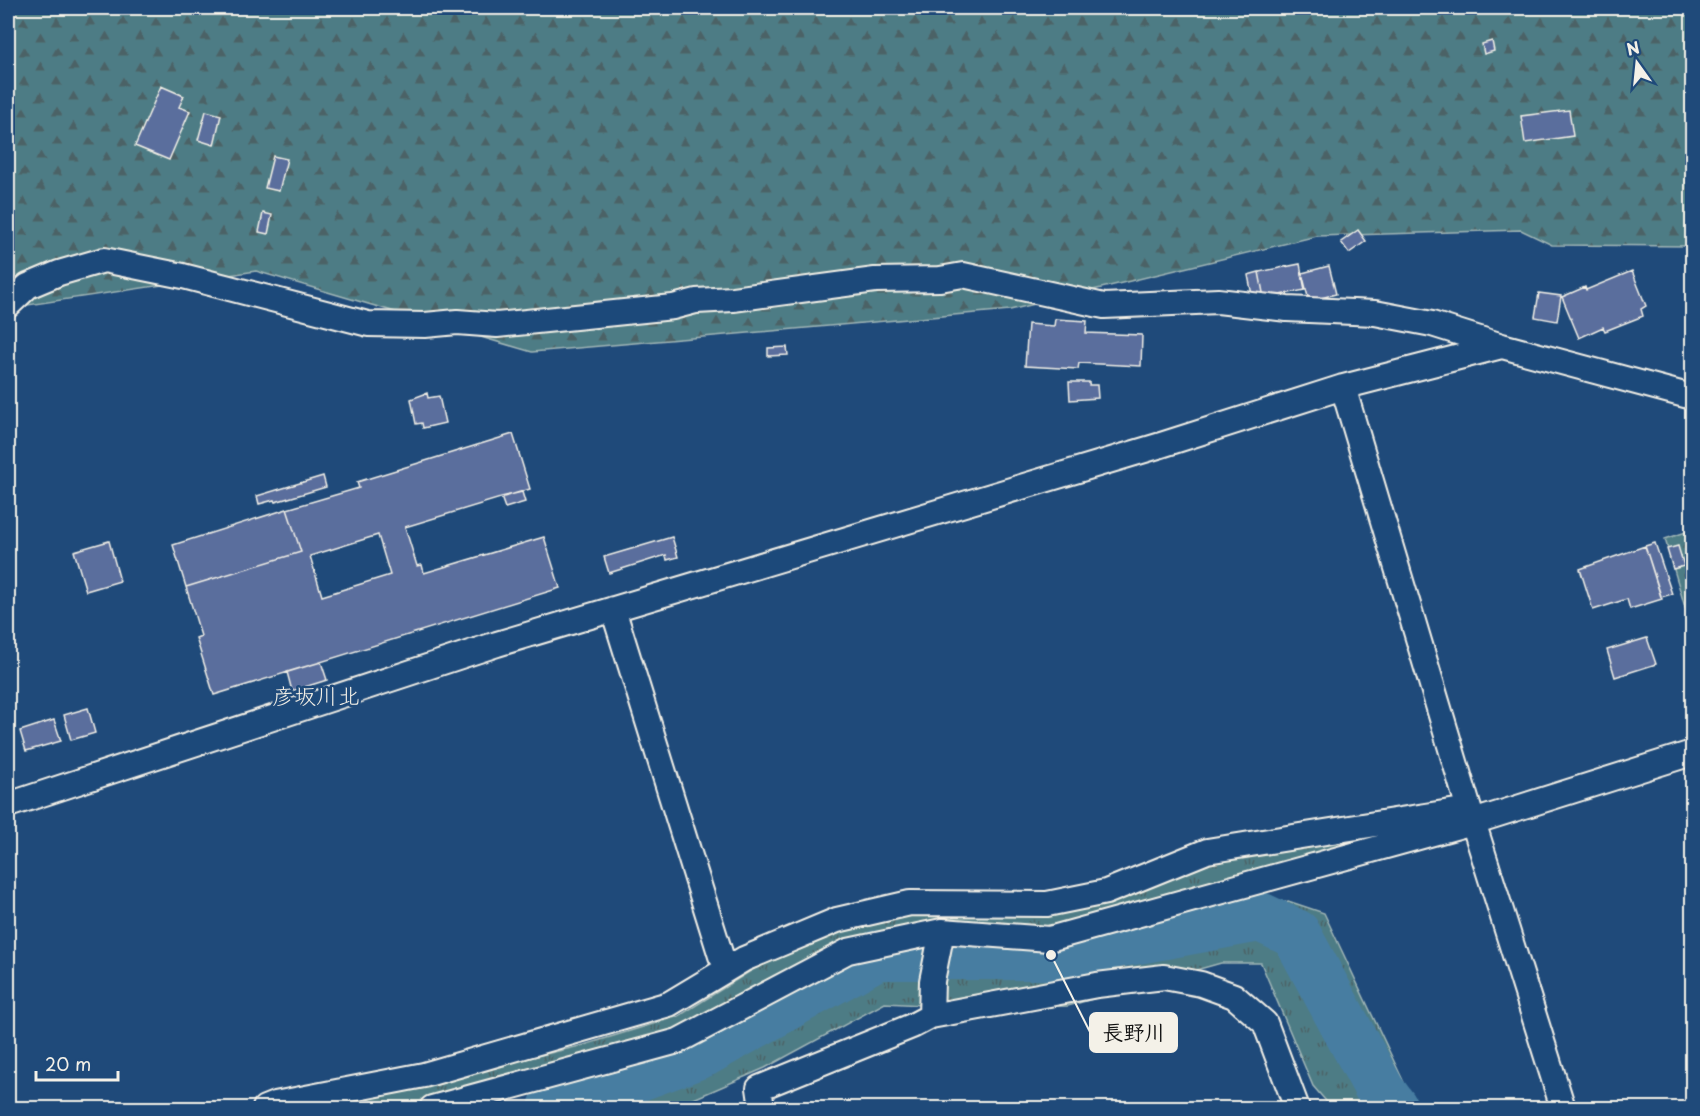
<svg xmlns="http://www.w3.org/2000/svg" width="1700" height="1116" viewBox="0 0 1700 1116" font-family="'Playpen Sans','Klee One',sans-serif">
<defs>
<pattern id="grass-tufts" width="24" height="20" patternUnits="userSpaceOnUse" patternTransform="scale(1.5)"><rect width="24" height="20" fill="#4e7c85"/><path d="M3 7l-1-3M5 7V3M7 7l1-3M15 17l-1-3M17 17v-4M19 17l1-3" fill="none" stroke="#4c6266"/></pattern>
<pattern id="forest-firs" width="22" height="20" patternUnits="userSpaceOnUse" patternTransform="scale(1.5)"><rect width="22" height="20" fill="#4e7c85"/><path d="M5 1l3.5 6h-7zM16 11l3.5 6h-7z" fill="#4c6266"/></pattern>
<pattern id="park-crowns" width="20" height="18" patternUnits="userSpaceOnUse" patternTransform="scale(1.5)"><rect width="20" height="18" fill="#4e7c85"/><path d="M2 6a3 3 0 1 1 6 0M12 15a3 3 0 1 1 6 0" fill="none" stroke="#4c6266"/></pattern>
</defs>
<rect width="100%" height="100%" fill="#1f4a7a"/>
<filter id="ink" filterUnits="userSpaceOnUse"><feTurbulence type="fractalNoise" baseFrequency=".0167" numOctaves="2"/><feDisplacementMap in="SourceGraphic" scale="12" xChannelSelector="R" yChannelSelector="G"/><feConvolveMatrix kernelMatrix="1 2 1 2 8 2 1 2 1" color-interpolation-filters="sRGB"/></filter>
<g filter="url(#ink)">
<path fill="url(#grass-tufts)" stroke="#a1b6b6" stroke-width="1.5" d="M1440,822L1061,929L925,925L675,1034L402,1108H317L584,1045L679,1016L768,960L830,931L892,915L961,912L1191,865Z
M1288,901L1324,913L1416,1108H1332L1313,1086L1261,963H1221L1068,1006L979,1008L885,1003L765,1068L673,1108H545L698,1062L795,1009L897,974L1024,964L1159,947Z"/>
<path fill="url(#forest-firs)" stroke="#a1b6b6" stroke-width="1.5" d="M8,8H1692V246L1552,245L1521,230L1317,236L1010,310L532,352L256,271L8,308Z"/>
<path fill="url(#park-crowns)" stroke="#a1b6b6" stroke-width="1.5" d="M1692,530V631L1665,539Z"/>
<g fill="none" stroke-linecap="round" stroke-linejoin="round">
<path stroke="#467da1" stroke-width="50" d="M553,1108L704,1052L877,955H1051L1260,917L1296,934L1381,1092L1393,1108"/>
</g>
<path fill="#5a6e9d" stroke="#f4f1e8" stroke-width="1.5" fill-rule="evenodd" d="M1492,41L1494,51L1484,54L1482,44Z
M161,86L184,96L179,107L190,111L169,160L135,146Z
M1569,110L1573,136L1525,143L1521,116Z
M206,111L221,115L214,145L198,140Z
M273,156L287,159L279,191L265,188Z
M263,213L272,215L268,234L259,232Z
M1358,230L1366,241L1349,253L1341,242Z
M1300,264L1305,290L1264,298L1259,272Z
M1329,266L1336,294L1309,301L1302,273Z
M1632,271L1646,306L1641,309L1643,316L1605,331L1603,327L1579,338L1562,297L1585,287L1586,290Z
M1259,272L1264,298L1253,300L1248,275Z
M1539,293L1561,296L1557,321L1535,317Z
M1055,319L1087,321L1086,333L1142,335L1141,366L1079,363L1078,369L1025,366L1028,324L1054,326Z
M787,347L788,355L768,356V348Z
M1069,382H1089V385H1097L1098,398L1070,400Z
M427,393L428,398L439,396L445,423L423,428L422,423L416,424L411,399Z
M513,434L530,489L405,527L417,566L422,565L424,573L544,537L560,588L214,695L196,638L201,636L186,587L301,552L287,509L359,488L357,482ZM378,535L390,575L322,596L310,556Z
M323,476L326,487L275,502L274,500L259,504L257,496Z
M522,492L525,502L505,508L501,497Z
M287,509L301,552L186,587L173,545Z
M672,537L678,557L667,560L666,555L609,573L604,557Z
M109,541L120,581L86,591L74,551Z
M1655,543L1672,594L1661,597L1645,546Z
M1645,546L1662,599L1630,609L1627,599L1593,610L1580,569Z
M1678,546L1684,566L1673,569L1667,549Z
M1647,638L1656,664L1615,677L1607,650Z
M321,662L327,680L292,691L287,672Z
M88,708L95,733L71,740L64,715Z
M54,720L61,741L26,751L20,731Z"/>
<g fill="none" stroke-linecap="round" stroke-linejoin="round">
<defs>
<path id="minor" d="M8,305L28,286L59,273L104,260L183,276L368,324L425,325L457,322L497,325L673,307L696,301L733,299L875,280L940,279L963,275L1104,306L1218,301L1287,309L1375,313L1432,324L1502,346L1692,397
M1343,387L1469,809L1563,1108
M613,609L721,956
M8,805L497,644L1158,446L1343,387L1502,346
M931,1016L932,981L942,931
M265,1108L275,1104L424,1075L669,1004L744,959L837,920L910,903L1047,904L1106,892L1207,851L1469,809
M432,1108L678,1041L848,951L942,931L1049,939L1473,822L1692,753
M762,1108L759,1088L912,1026L931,1016L1097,985L1164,977L1201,984L1234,996L1265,1023L1297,1108"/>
</defs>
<use href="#minor" stroke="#f4f1e8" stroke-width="28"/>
<use href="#minor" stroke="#1f4a7a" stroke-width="24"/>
</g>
</g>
<g text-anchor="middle" stroke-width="5" stroke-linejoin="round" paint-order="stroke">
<g font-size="22" fill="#f4f1e8" stroke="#1f4a7a">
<text x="316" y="704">彦坂川北</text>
</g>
</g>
<path fill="none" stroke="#f4f1e8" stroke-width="2" d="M1051 955L1090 1032"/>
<circle fill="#f4f1e8" stroke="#1f4a7a" stroke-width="2" cx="1051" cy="955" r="6"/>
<rect fill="#f4f1e8" stroke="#f4f1e8" stroke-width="2" x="1090" y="1013" width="87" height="39" rx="6"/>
<g font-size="21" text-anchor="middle" font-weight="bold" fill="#111">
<text x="1134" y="1040">長野川</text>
</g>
<rect width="1700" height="1116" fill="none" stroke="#1f4a7a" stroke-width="30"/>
<rect x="15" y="15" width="1670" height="1086" fill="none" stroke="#f4f1e8" stroke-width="2" filter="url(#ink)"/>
<g transform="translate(1637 63) rotate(345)" stroke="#1f4a7a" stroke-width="4.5" paint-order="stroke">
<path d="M0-4.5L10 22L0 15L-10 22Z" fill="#f4f1e8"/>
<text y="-9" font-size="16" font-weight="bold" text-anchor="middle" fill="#f4f1e8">N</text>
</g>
<path d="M36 1071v9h82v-9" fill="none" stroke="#f4f1e8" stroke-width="3"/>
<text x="45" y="1071" font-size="18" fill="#f4f1e8" stroke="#1f4a7a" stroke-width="4.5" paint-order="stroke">20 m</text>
</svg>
